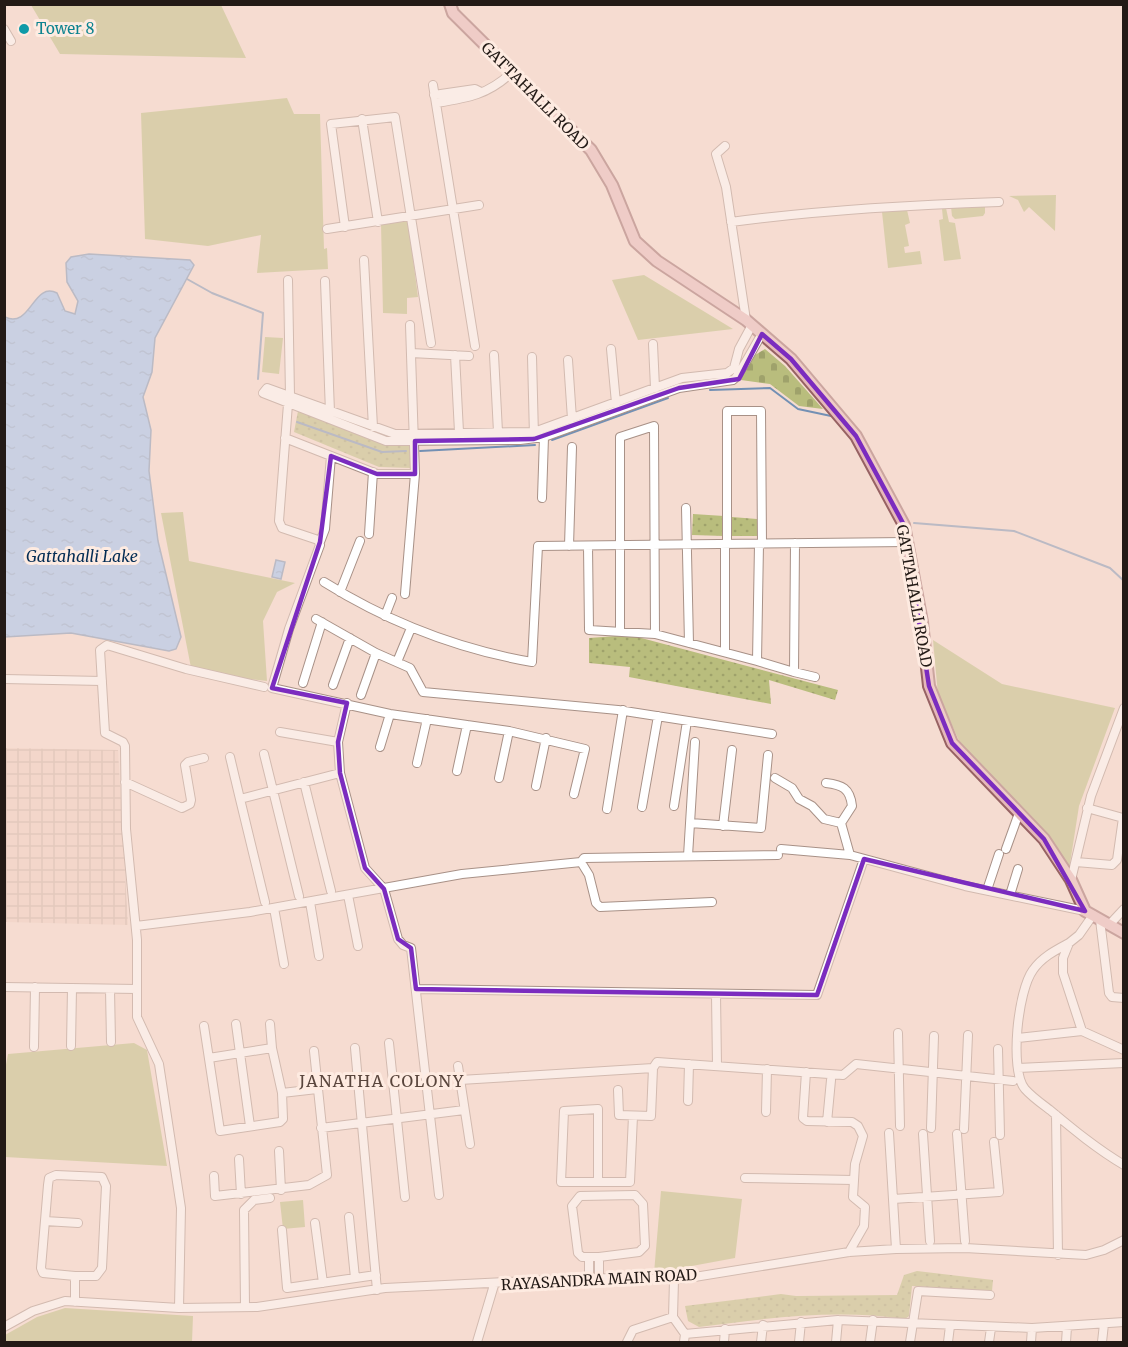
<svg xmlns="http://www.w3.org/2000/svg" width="1128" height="1347" viewBox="0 0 1128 1347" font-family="Merriweather,serif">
<defs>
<pattern id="industrial-grid" width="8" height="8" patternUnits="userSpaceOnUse" patternTransform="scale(1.5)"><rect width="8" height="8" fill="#efcfc0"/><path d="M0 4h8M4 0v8" fill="none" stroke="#cdb1a4"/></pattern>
<pattern id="cemetery-stones" width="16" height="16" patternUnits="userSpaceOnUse" patternTransform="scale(1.5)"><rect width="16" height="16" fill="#b9bd7d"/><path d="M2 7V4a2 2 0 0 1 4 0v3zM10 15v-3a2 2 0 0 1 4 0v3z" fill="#9fa26b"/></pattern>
<pattern id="garden-dots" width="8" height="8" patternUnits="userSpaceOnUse" patternTransform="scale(1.5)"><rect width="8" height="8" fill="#b9bd7d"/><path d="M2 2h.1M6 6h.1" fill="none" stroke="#9fa26b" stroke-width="1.8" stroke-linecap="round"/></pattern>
<pattern id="water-ripples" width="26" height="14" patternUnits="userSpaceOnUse" patternTransform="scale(1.5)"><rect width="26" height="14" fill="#95c2f7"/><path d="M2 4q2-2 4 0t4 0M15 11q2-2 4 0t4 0" fill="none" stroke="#80a6d3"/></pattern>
</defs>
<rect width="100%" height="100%" fill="#f5dcd1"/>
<path fill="url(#industrial-grid)" d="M5,748L118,750L128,925L5,922Z"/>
<path fill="#b9bd7d" d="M31,5H221L246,58L60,54Z
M287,98L294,114H320L324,249L327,248L328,269L257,273L261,235L208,246L145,239L141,113Z
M1056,195L1055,231L1029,207L1024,212L1018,200L1009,196Z
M951,207H985V213L983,216L955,219L952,216Z
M946,208L949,222L955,223L961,259L944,261L939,220L943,219L942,209Z
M907,210L910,223L905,225L909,246L904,247L905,253L920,251L922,264L888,268L882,212Z
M408,220L418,297L407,298V314L383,313L381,224Z
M644,275L733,329L638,340L612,280Z
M265,337L283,338L279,374L262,372Z
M183,512L189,561L295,583L277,592L263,621L267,681L192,673L161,513Z
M933,640L1002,684L1115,708L1079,806L1069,870L1033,818L962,747L938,695Z
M134,1043L147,1050L167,1166L5,1157L4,1075L8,1054Z
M661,1191L742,1199L735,1258L654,1273Z
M303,1200L305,1227L283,1229L280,1202Z
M65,1308L193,1316L192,1342H5V1335L37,1317Z"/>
<path fill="url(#cemetery-stones)" d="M765,349L785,366L823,409L799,406L770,384L741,380L747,360Z"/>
<path fill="url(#garden-dots)" d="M298,411L387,445L411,444V468L379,467L294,432Z
M693,514L724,516V536L692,535Z
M732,517L757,519V536H732Z
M630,635L838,690L835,700L769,680L771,704L629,677L630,667L589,663V638Z
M917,1271L993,1280L992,1291L912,1286L909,1316L905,1319C836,1309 769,1318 699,1327L688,1321L685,1306L781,1294L796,1296L897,1295L904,1275Z"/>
<path fill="url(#water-ripples)" stroke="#7390b4" stroke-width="1.5" d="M89,254L190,260L194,265L155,338L152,372L143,397L151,430L149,471L158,541L181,637L176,649L169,651L71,633L5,637V317C31,329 33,281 57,293L65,311L75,314L78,301L67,282L66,263L71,257Z
M276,560L285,562L281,579L272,577Z"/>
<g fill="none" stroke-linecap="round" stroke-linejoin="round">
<path stroke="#7390b4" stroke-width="2" d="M187,279L212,293L263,313L258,379
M710,390L770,388L798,409L831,416
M297,422L382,452L406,451
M552,440L668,398
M420,451L535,445
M914,523L1014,531L1110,568L1124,581"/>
<defs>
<path id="minor" d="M4,29L11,41
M433,85L475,346
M434,95L475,89L481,92
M436,103C467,98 488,95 511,73
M362,119L378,222
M725,146L716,154L726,187L746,320
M731,222C820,210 910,205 999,202
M345,227L331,124L395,117L431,343
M327,229L479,205
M364,260L373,427
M288,280L290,396
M325,281L330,412
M752,325L739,349L734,368L727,373L682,378L534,432L395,434L267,388L263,393L386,441L520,440L544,437L679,388L733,380C738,378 756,343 762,334
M653,344L655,388
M611,349L616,403
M411,353L469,356
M455,355L459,432
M494,355L498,432
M532,357L534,436
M568,360L572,419
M288,404L279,521L282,528L318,540L320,545L289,629L272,688L390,714L509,731L585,749L574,794
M285,438L377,474H415
M542,498L544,437
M686,508L689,643
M369,534L373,472
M320,542L325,529L331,456
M725,544V652
M727,544V411H761L762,544
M569,546L572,447
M588,546L589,630L655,634L757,661L759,544
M324,582C388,622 457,649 532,662L538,546L907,542
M340,592L360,541
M405,594L415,474L410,325
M385,616L392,598
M316,619L376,653L410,668L423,692L618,710L772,734
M620,632V437L654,426L655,634
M757,661L794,672L795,543
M397,662L411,628
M794,672L815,677
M4,679L102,681
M303,683L322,622
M333,685L350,638
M361,695L376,653
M280,732L338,742L347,703
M338,742L340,773L365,868L384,889L398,939L403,945L411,948L439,1195
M380,747L390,714
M264,754L299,896
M230,757L240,799
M417,763L427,719
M457,771L467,725
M499,778L509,731
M775,778L792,788L799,799L812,806L824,819L841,823L850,855
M125,782L182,808L190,804L191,800L185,765L188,762L204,758
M304,782L331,891
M826,783C842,785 850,788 852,806L841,823
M536,786L546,738
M674,806L687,721
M642,807L658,716
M607,809L623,710
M690,823L761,828L768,755
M723,826L732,750
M781,849L850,855L965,886L1085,911
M1006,849L1019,813
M688,856L695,742
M581,862L589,875L596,903L600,907L712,902
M1076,862L1112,865L1117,860L1123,818L1087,808
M1071,880L1091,796L1124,708
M987,890L999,854
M348,895L358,946
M1010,895L1018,869
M265,902L240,799L340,773
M310,902L319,956
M274,908L284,964
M1093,915L1079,935L1069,943L1063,958V973L1082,1031L1124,1050
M1100,920L1109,993L1112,997L1124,998
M1109,925L1124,909
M136,926L250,912L462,874L581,862L584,858L778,855
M1069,943C1056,950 1042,957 1033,970C1018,990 1009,1070 1025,1089C1032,1097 1042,1104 1050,1110C1074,1130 1097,1149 1124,1165
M4,987L137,989
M110,989L111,1042
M416,989L817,995L864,859
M716,994L717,1066
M236,1024L250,1126
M270,1024L272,1048
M204,1026L220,1131L280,1122L283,1119L282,1093L317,1089
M898,1033L900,1126
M1018,1038L1082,1031
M389,1043L405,1197
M71,1046L72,988
M34,1047L35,987
M355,1048L377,1290
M998,1049L1000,1135
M209,1058L272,1048L282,1093
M458,1066L470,1144
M1018,1068L1124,1063
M806,1072L803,1118L807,1121L852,1122L858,1126L863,1136L855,1164L853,1197L865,1207L864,1226L849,1252
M460,1080L653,1068L657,1062L843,1075L856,1064L1013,1081
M618,1090L619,1115L651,1116L653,1068
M688,1101L689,1064
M766,1112L767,1069
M1056,1115L1058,1255
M827,1122L831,1080
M321,1128L464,1110
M931,1128L934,1036
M964,1129L968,1035
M889,1133L896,1249
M923,1134L930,1241
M957,1134L965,1241
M279,1151L281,1190
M239,1159L241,1194
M214,1176L215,1196L309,1185L327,1175L314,1051
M745,1178L853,1180
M598,1182V1109L564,1111L561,1182H630L633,1116
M893,1199L999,1192L994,1142
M349,1217L355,1278
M45,1221L78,1223
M315,1223L323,1283
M282,1230L287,1288L376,1275
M589,1278V1257
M599,1279V1257L639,1252L645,1246L643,1204L635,1195L580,1196L572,1206L578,1253L582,1257H599
M75,1302V1276L43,1273L41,1268L48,1185L49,1178L56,1175L102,1177L106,1186L102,1268L96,1276H75
M245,1307L244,1210L254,1200L270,1198
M179,1308L181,1208L159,1064L137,1017V940L126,829L125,746L123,742L105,733L100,650L107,645L186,669L264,687
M673,1317L685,1334
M4,1327L33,1311L65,1301L179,1308L257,1307L385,1288L589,1278L682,1279L849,1252L896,1249L965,1248L1086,1255L1104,1250L1124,1240
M477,1342L494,1285
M627,1342L633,1330L673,1317L674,1280
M684,1342L685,1334L838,1320L1032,1328L1124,1322
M724,1342L725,1329
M761,1342L763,1325
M799,1342L801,1322
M836,1342L838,1320
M870,1342L873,1320
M910,1342L918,1291L990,1295
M948,1342L950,1326
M989,1342L991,1328
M1031,1342L1032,1328
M1066,1342L1067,1327
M1102,1342L1104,1324"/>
<path id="major" d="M450,4L453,13L591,150L612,185L635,241L657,261L746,320L791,359L856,436L904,525L922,622L929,686L952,743L1044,839L1071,880L1085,911L1124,933"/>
</defs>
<use href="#minor" stroke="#a89187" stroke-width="10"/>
<use href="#major" stroke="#976263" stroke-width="14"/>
<use href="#minor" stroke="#fff" stroke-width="8"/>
<use href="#major" stroke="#e6b8ba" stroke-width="10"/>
</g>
<path d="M0 0H1128V1347H0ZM762,334L791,359L856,436L904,525L929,686L952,743L1044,839L1085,911L864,859L817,995L416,989L411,948L398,939L384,889L365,868L340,773L338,742L347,703L272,688L320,542L331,456L377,474H415V441L534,439L679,388L739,379Z" fill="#f5dcd1" fill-opacity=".55" fill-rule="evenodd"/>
<path fill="none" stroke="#7b2cbf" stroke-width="4.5" stroke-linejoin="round" d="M762,334L791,359L856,436L904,525L929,686L952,743L1044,839L1085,911L864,859L817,995L416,989L411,948L398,939L384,889L365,868L340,773L338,742L347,703L272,688L320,542L331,456L377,474H415V441L534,439L679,388L739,379Z"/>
<circle fill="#0f9aa8" stroke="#feebe1" stroke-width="2" cx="24" cy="29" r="6"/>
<g text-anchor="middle" stroke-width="6" stroke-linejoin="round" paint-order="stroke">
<g font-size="15" fill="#0d838f" stroke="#feebe1" text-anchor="start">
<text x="36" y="34">Tower 8</text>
</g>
<g font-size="15" fill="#231a16" stroke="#feebe1">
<text transform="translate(535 96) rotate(45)" y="5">GATTAHALLI ROAD</text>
<text transform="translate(914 596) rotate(80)" y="5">GATTAHALLI ROAD</text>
<text transform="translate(599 1280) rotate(-3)" y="5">RAYASANDRA MAIN ROAD</text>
</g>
<g font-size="16" font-style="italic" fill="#032c54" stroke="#feebe1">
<text x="82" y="562">Gattahalli Lake</text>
</g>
<g font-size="16" letter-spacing="1.5" fill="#59453c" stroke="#feebe1">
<text x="382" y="1087">JANATHA COLONY</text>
</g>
</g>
<rect width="1128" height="1347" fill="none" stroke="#231a16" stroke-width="12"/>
</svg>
